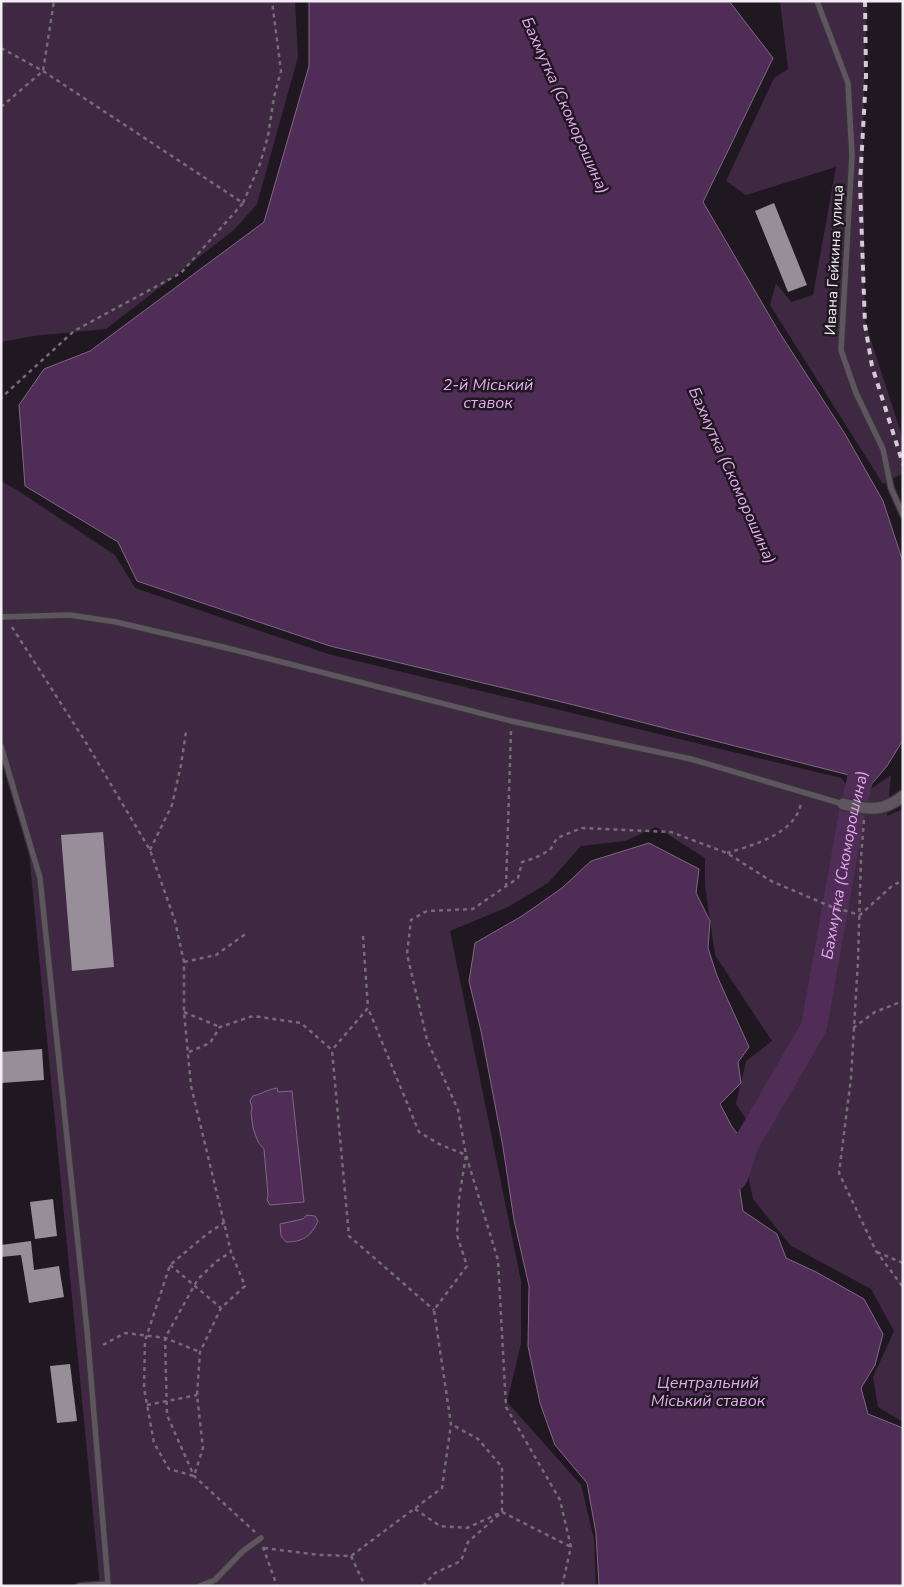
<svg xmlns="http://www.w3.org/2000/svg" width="904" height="1587" viewBox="0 0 904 1587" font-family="'Nunito Sans',sans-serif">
<rect width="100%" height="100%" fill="#201821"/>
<path fill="#3e2842" d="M1,1H295L298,57L257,204L234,230L106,329L33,336L1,342Z
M780,1H867L863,132L865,322L903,439V473L883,484L770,305L776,283L791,302L813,295L836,167L746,195L726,181L774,78L788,69Z
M1,481L17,490L115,555L135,588L328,654L841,778L858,798L891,775L887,816L903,809V1422L878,1407L873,1377L894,1331L871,1289L791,1246L753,1199L748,1175L758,1137L736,1104L746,1061L772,1041L715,955L705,886V858L656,827L625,841L581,846L548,883L508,907L450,931L521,1281V1344L507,1402L581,1485L594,1539L596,1586H100L29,853L1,735Z"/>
<path fill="#502d57" stroke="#816786" d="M309,1H729L773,58L703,202L779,332L845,434L883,501L903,562V740L887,766L864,793L856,794L852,789L849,775L574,705L330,646L137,581L118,542L25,486L19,405L44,369L90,351L264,222L309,66Z
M649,843L699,869L696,893L710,921L708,948L717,976L749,1047L738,1062L741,1083L720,1104L732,1127L750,1149L738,1178L743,1211L777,1234L786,1258L816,1272L864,1299L883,1334L875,1365L861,1388L868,1414L903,1428V1586H599L596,1533L587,1483L555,1445L540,1403L528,1346L529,1286L514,1220L503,1147L481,1031L469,981L475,943L522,916L562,888L591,861Z
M277,1088L278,1092L292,1091L304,1202L270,1205L267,1200L268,1195L264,1149L258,1142L253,1128L251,1113L252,1107L250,1101L253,1096C262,1094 268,1089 277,1088Z
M307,1215L315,1216L318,1221C311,1237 302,1242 286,1242L281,1236L280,1224L303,1219Z"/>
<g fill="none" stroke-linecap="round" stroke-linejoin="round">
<path stroke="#502d57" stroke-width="26" id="s1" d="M735,1177L746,1144L814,1027L852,813L860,780L861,758"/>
</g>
<path fill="#978e99" d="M774,203L807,285L788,292L755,211Z
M103,832L114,967L72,971L61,835Z
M42,1049L44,1080L1,1083V1052Z
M53,1199L57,1236L35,1239L30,1202Z
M31,1241L34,1270L59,1266L64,1297L29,1303L21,1255L1,1257V1245Z
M70,1364L77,1421L57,1423L50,1366Z"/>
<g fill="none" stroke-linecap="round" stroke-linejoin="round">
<defs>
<path id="service" d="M817,1L848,83L852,156L841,350L856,393L883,449L891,488L903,515
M1,617L70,615L116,622L227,648L511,721L691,759L843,804
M1,746L40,878L87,1330L108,1584
M79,1586L108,1584V1586
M200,1586L215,1580L243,1551L261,1538"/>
<path id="minor" d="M843,804C868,809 882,813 903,796"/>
</defs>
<use href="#service" stroke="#383339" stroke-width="8"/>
<use href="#minor" stroke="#383339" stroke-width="14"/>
<path stroke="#746d75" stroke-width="2.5" stroke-dasharray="4 4" stroke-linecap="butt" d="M1,48L43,71L243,203L181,273L74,331L1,398
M1,107L43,71L54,1
M243,203L260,164L268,136L274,97L281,71L272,1
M12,627L85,741L150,850L175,921L184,962V1012L191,1086L231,1252L217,1261L198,1279L165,1338L167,1415L194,1476L255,1532
M864,820L861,858L858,961L851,1078L839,1173L876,1251L903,1287
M150,850L172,805L181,765L186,732
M727,853C750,846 783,837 796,816C799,812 800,806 802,801
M506,887L511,731
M363,936L368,1008
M184,962L216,955L247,933
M184,1012L220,1027
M853,1028L875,1012L903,1001
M189,1052L210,1043L220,1027L253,1016L301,1023L332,1050L349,1236L434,1310
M225,1222L207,1234L170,1265L145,1341L144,1388L154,1443L169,1469L194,1476L203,1448L197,1395L200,1352L221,1308L245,1286L231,1252
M877,1252L903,1263
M170,1265L221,1308
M103,1345L125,1333L165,1338L200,1352
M147,1405L197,1395
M415,1509L440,1526L467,1528L502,1512V1467L478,1439L451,1424
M263,1547L277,1586
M264,1548L320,1555L351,1556L442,1488L451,1424L434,1310L467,1266L457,1235L459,1199L466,1155L439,1144L419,1132L368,1008L332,1050
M351,1556L365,1586
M423,1586L435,1573L461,1561L468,1542L502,1512L571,1547
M562,1586L571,1547L560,1500L506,1407L498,1260L466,1155L458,1110L427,1040L407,954L411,920L427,911L473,909L518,878L522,862L535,858L550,850L557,838L582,828L671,832L727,853L771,881L832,907L860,915L892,886L903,880"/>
<use href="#service" stroke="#5e555f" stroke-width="5.5"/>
<use href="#minor" stroke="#5e555f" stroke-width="11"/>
<path stroke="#d2ccd3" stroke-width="4" stroke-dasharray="6 6" stroke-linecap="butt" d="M865,1L866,76L860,184L865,325L872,366L903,464"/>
</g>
<g text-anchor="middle" stroke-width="5" stroke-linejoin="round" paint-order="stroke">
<g font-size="15" fill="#f2edf3" stroke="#201821">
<text transform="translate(834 260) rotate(-87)" y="5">Ивана Гейкина улица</text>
</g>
<g font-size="16" font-style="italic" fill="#e4abf0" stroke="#201821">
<text transform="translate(566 105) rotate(66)" y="6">Бахмутка (Скоморошина)</text>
<text x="488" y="390">2-й Міський<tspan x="488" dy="18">ставок</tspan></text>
<text transform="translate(733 475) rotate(66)" y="6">Бахмутка (Скоморошина)</text>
<text dy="6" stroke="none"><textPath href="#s1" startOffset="335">Бахмутка (Скоморошина)</textPath></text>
<text x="708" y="1388">Центральний<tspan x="708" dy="18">Міський ставок</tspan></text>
</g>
</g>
<rect width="904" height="1587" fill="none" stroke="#f2edf3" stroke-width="5"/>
</svg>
